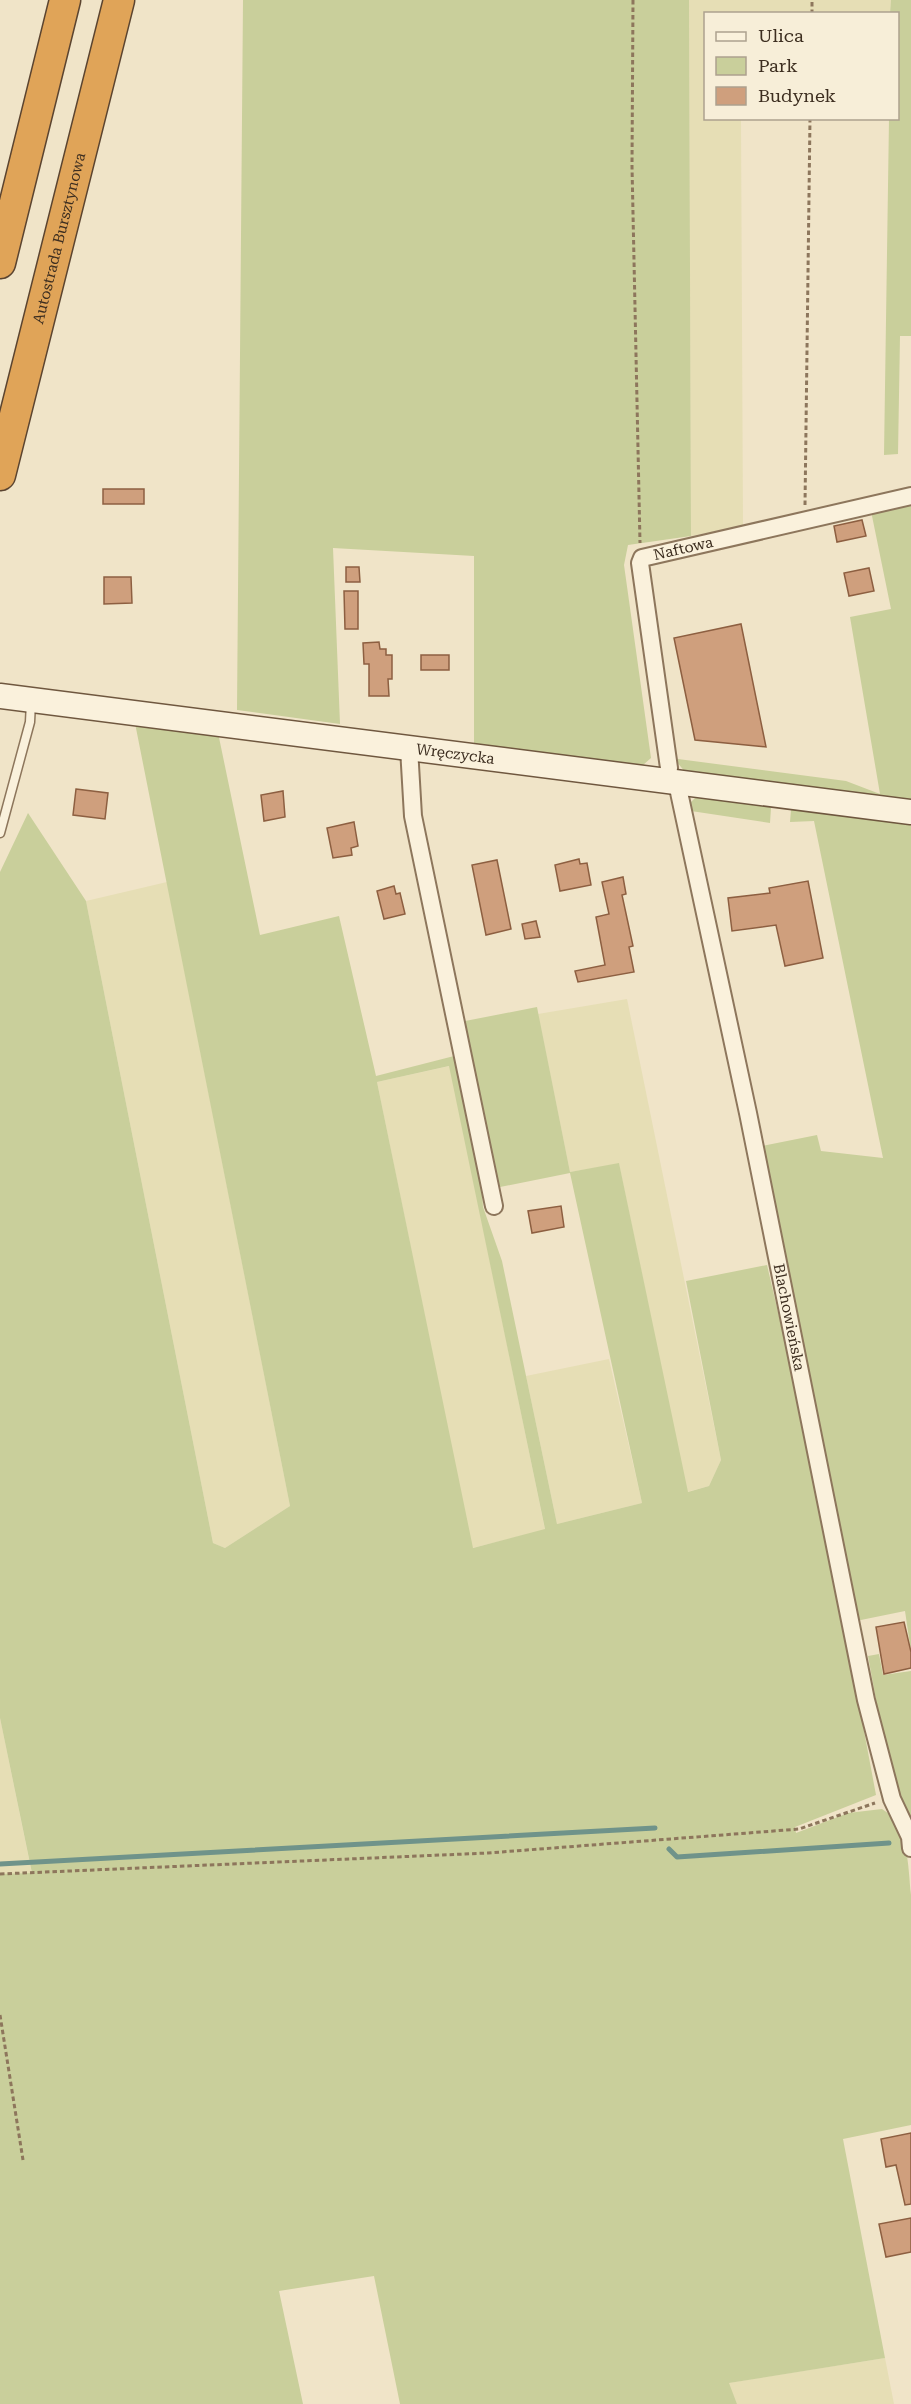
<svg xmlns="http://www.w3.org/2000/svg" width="911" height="2404" viewBox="0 0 911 2404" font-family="'Roboto Serif',serif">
<rect width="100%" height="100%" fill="#f0e4c8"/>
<path fill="#e6deb5" d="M689,0H891L890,13L706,14V118L741,119L743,526L691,536Z
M167,882L290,1506L225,1548L213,1543L86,901Z
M627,999L721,1460L709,1486L687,1492L619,1164L570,1172L538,1014Z
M450,1066L545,1530L472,1548L377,1082Z
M609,1359L642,1503L557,1524L526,1376Z
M0,1718L32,1874H0Z
M885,2358L894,2404H737L728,2383Z"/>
<path fill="#c9cf9b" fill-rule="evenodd" d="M243,0H689L691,536L628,545L624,565L651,758L643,765L634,767L474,745V556L333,548L340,724L237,710Z
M891,0H911V336H900L898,454L884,455L889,119L898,118V14L890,13Z
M911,502V804L685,772L677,762L678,759L846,781L880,794L850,617L891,609L871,511Z
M133,713L216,723L260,935L339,916L376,1076L458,1055L480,1163L483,1207L502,1261L557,1524L642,1503L570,1173L495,1188L460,1022L537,1007L570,1172L619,1163L688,1492L709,1486L721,1460L686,1281L767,1265L816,1475L876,1795L795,1827L796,1833L848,1813L882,1809C909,1824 908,1868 911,1895V2125L843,2139L885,2358L729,2383L737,2404H400L374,2276L279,2291L303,2404H0V1874L32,1873L0,1718V872L28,813L86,901L213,1543L225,1548L290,1506ZM449,1066L545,1529L473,1548L377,1082Z
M696,797L766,804L771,808L770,823L691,811L689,804Z
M795,807L911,822V1652L905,1611L856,1621L762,1146L817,1135L821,1151L883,1158L814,821L790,822L791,810Z
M879,1654L883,1675L911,1671V1825L889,1771L868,1656Z"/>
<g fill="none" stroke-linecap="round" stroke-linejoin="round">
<path stroke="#6f938a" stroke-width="5" d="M669,1849L677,1857L889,1843
M0,1864L655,1828"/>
</g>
<path fill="#cf9f7d" stroke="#8d5f41" stroke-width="1.5" d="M103,489H144V504H103Z
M862,520L866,536L837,542L834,526Z
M346,567H359L360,582H346Z
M869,568L874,591L849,596L844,573Z
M104,577H131L132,603L104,604Z
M344,591H358V629H345Z
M741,624L766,747L695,740L674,638Z
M379,642L380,649H386V655H392V679H388L389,696H369V664H364L363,643Z
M421,655H449V670H421Z
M76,789L108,793L105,819L73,815Z
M283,791L285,817L264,821L261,795Z
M354,822L358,846L351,848L352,855L333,858L327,828Z
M579,859L580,864L587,863L591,885L560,891L555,865Z
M497,860L511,929L486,935L472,865Z
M623,877L626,894L622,895L633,946L629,947L634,972L578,982L575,971L605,965L596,917L609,914L602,882Z
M808,881L823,958L785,966L776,925L732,931L728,898L770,893L769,888Z
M394,886L396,894L400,893L405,914L384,919L377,891Z
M536,921L540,937L525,939L522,924Z
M561,1206L564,1227L532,1233L528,1211Z
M904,1622L911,1652V1668L884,1674L876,1627Z
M911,2133V2204L905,2205L896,2165L886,2167L881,2139Z
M911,2218V2252L886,2257L879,2224Z"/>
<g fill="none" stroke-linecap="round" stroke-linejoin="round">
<defs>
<path id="lane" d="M0,833L30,722L31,702"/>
<g id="street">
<path d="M409,748L413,816L494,1206"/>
<path id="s1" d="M666,781L669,768L640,563L642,558L911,496"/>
<path id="s2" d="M677,783L748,1113L866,1700L892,1799L910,1837L911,1848"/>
</g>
<g id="secondary">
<path id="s3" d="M0,696L911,812"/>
</g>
<g id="highway">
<path d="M0,263L65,0"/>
<path id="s4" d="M0,475L119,0"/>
</g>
</defs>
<use href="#lane" stroke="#8d765c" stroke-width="11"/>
<use href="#street" stroke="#8d765c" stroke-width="20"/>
<use href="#secondary" stroke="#6f573f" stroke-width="27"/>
<use href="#highway" stroke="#5b4430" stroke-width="33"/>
<path stroke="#8d765c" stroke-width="3" stroke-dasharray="4.5 3" stroke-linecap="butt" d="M633,0L632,166L640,543
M812,14V0
M805,505L810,118
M0,1874L488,1853L748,1833L799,1829L875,1803
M0,2015L23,2160"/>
<use href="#lane" stroke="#faf1dc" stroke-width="8"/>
<use href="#street" stroke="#faf1dc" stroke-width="16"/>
<use href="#secondary" stroke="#faf1dc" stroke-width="24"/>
<use href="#highway" stroke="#e0a458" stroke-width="30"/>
</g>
<g text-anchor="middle" stroke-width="5" stroke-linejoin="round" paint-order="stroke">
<g font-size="15" fill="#3d2e20" stroke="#f7eed8">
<text dy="5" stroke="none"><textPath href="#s4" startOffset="244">Autostrada Bursztynowa</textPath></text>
<text dy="5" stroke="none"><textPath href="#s1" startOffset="268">Naftowa</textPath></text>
<text dy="5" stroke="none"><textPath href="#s3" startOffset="459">Wręczycka</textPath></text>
<text dy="5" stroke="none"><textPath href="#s2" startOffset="546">Blachowieńska</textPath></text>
</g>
</g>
<rect x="704" y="12" width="195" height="108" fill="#f7eed8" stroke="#ada18e" stroke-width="1.5"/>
<rect x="716" y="32" width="30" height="9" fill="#faf1dc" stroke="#ada18e" stroke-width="1.5"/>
<text x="758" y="42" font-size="18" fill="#3d2e20">Ulica</text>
<rect x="716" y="57" width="30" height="18" fill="#c9cf9b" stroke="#ada18e" stroke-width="1.5"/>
<text x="758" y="72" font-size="18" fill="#3d2e20">Park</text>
<rect x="716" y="87" width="30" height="18" fill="#cf9f7d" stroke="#ada18e" stroke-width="1.5"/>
<text x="758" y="102" font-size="18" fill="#3d2e20">Budynek</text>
</svg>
